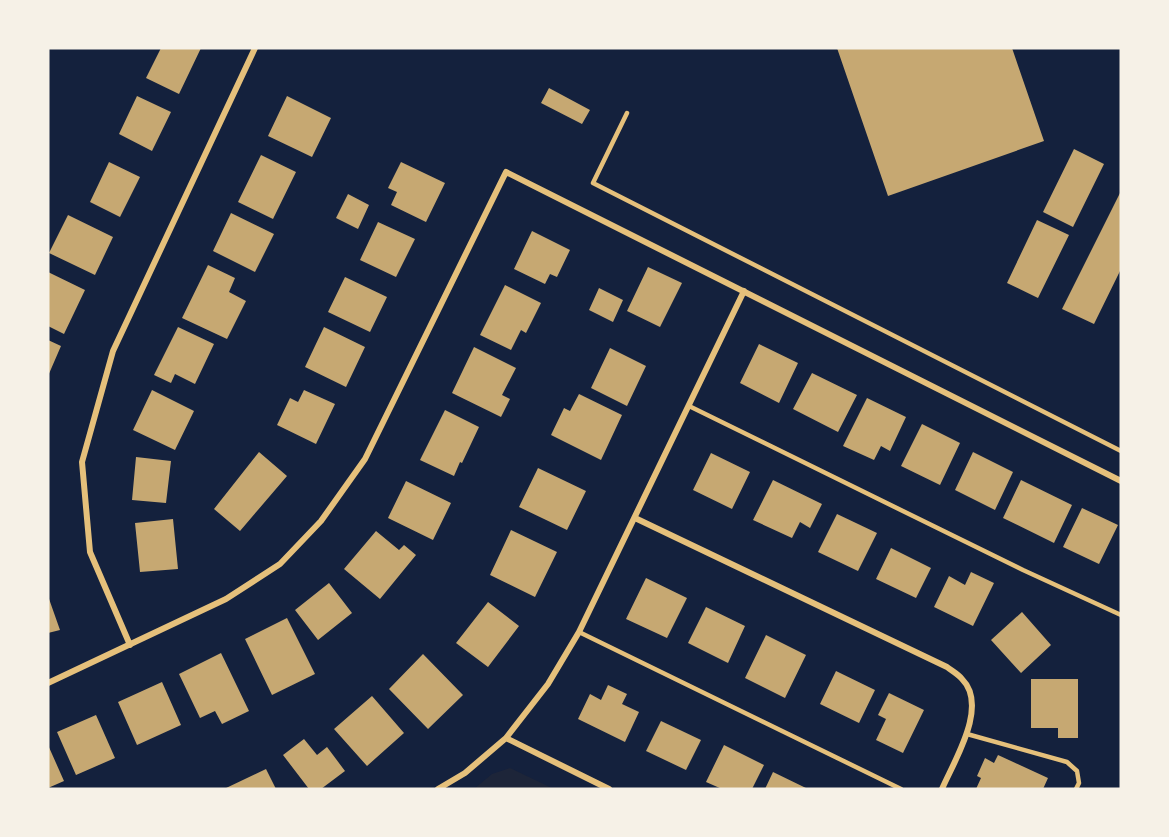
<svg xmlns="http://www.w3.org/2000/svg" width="1169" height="837" viewBox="0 0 1169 837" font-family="'DejaVu Sans',sans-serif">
<rect width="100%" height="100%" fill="#14213d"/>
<path fill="#1d2539" d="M510,768L554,789H474L492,774Z"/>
<path fill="#c6a872" d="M161,48H201L179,94L146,78Z
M837,48H1012L1044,141L888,196Z
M549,88L590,110L582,124L541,103Z
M137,96L171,112L152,151L119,134Z
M287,96L331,118L312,157L268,136Z
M1074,149L1104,164L1073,227L1043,212Z
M261,155L296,172L273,219L238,202Z
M109,162L140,177L120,217L90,202Z
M401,162L445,183L426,222L391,205L397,192L388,188Z
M1121,191V269L1094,324L1062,309Z
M348,194L369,205L358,229L336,218Z
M231,213L274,234L255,272L213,251Z
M68,215L113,237L95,275L49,253Z
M1037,220L1069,235L1038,298L1007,283Z
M378,222L415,239L396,277L360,260Z
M532,231L570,250L557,277L550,274L545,284L514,269Z
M208,265L235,278L229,292L246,301L227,339L182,318Z
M648,267L682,283L660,327L627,311Z
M48,272L85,290L64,334L48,326Z
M345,277L387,297L370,332L328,312Z
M505,285L541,303L526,333L521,330L511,350L480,335Z
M599,288L623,300L613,322L589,310Z
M178,327L214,344L195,384L175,374L171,383L154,375Z
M324,327L365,347L346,387L305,367Z
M48,340L61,346L48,376Z
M759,344L798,363L779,403L740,383Z
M474,347L516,368L502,395L510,399L501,417L452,393Z
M610,348L646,366L627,406L591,388Z
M812,373L857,395L838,432L793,409Z
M152,390L194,411L175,450L133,430Z
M304,390L335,404L316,444L277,425L290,398L298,402Z
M579,394L622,415L601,460L551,435L564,408L570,411Z
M867,398L906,417L890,451L881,446L874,460L843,446Z
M445,410L479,427L462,463L460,462L454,476L420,460Z
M922,424L960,443L940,485L901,466Z
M259,452L287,476L240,531L214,509Z
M973,452L1013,472L995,510L955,490Z
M711,453L750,472L732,509L693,490Z
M136,457L171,461L166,503L132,500Z
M538,468L586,491L567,530L519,507Z
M773,480L822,504L810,528L800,522L792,538L753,520Z
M1021,480L1072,505L1054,543L1003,518Z
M406,481L451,503L433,540L388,518Z
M1082,508L1118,525L1099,564L1063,547Z
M837,514L877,533L858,571L818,552Z
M173,519L178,569L140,572L135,523Z
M511,530L557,552L535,597L490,575Z
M376,531L399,550L404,545L416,555L380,599L344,569Z
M891,548L931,568L916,598L876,579Z
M971,572L994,583L973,626L934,607L949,576L965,585Z
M646,578L687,598L667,638L626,619Z
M329,583L352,613L318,640L295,610Z
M48,596L60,630L48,633Z
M488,602L519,626L488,667L456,643Z
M706,607L745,626L728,663L688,643Z
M1022,612L1051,645L1021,673L991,640Z
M287,618L315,674L272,695L245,639Z
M766,635L806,655L785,698L745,678Z
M221,653L249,711L222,724L215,711L200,718L179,674Z
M423,654L463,695L428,729L389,689Z
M836,671L875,690L859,723L820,704Z
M1031,679H1078V738H1058V728H1031Z
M162,682L181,725L137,745L118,702Z
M608,685L627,694L622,704L639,712L625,742L578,719L590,694L601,700Z
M889,693L924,710L903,753L876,740L886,719L878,715Z
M372,696L404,733L367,766L334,729Z
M96,715L115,758L76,775L57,732Z
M661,721L701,740L686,770L646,751Z
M304,739L317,755L327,747L345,771L321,789H309L283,755Z
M48,745L64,781L48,788Z
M724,745L764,765L752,789H722L706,782Z
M998,755L1048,778L1043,789H976L981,778L977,776L985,758L994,763Z
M266,769L276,789H224Z
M773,772L808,789H765Z"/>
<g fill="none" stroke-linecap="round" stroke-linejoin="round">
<path stroke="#e5c07b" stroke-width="4.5" d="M627,113L593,183L1121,451
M689,406L1023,570L1121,615
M579,632L901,789
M967,734L1067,762L1077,771L1079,783L1076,789"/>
<path stroke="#e5c07b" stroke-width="6" d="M635,518L947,667C952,671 958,674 962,679C989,706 954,761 942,789
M130,645L90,552L82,462L113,351L255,48
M48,683L226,599L280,564L321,521L365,459L506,172L1121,481
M506,738L609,789
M438,789L465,773L506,738L548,684L579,632L744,291"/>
</g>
<rect width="1169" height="837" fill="none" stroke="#f6f1e7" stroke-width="99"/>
</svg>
